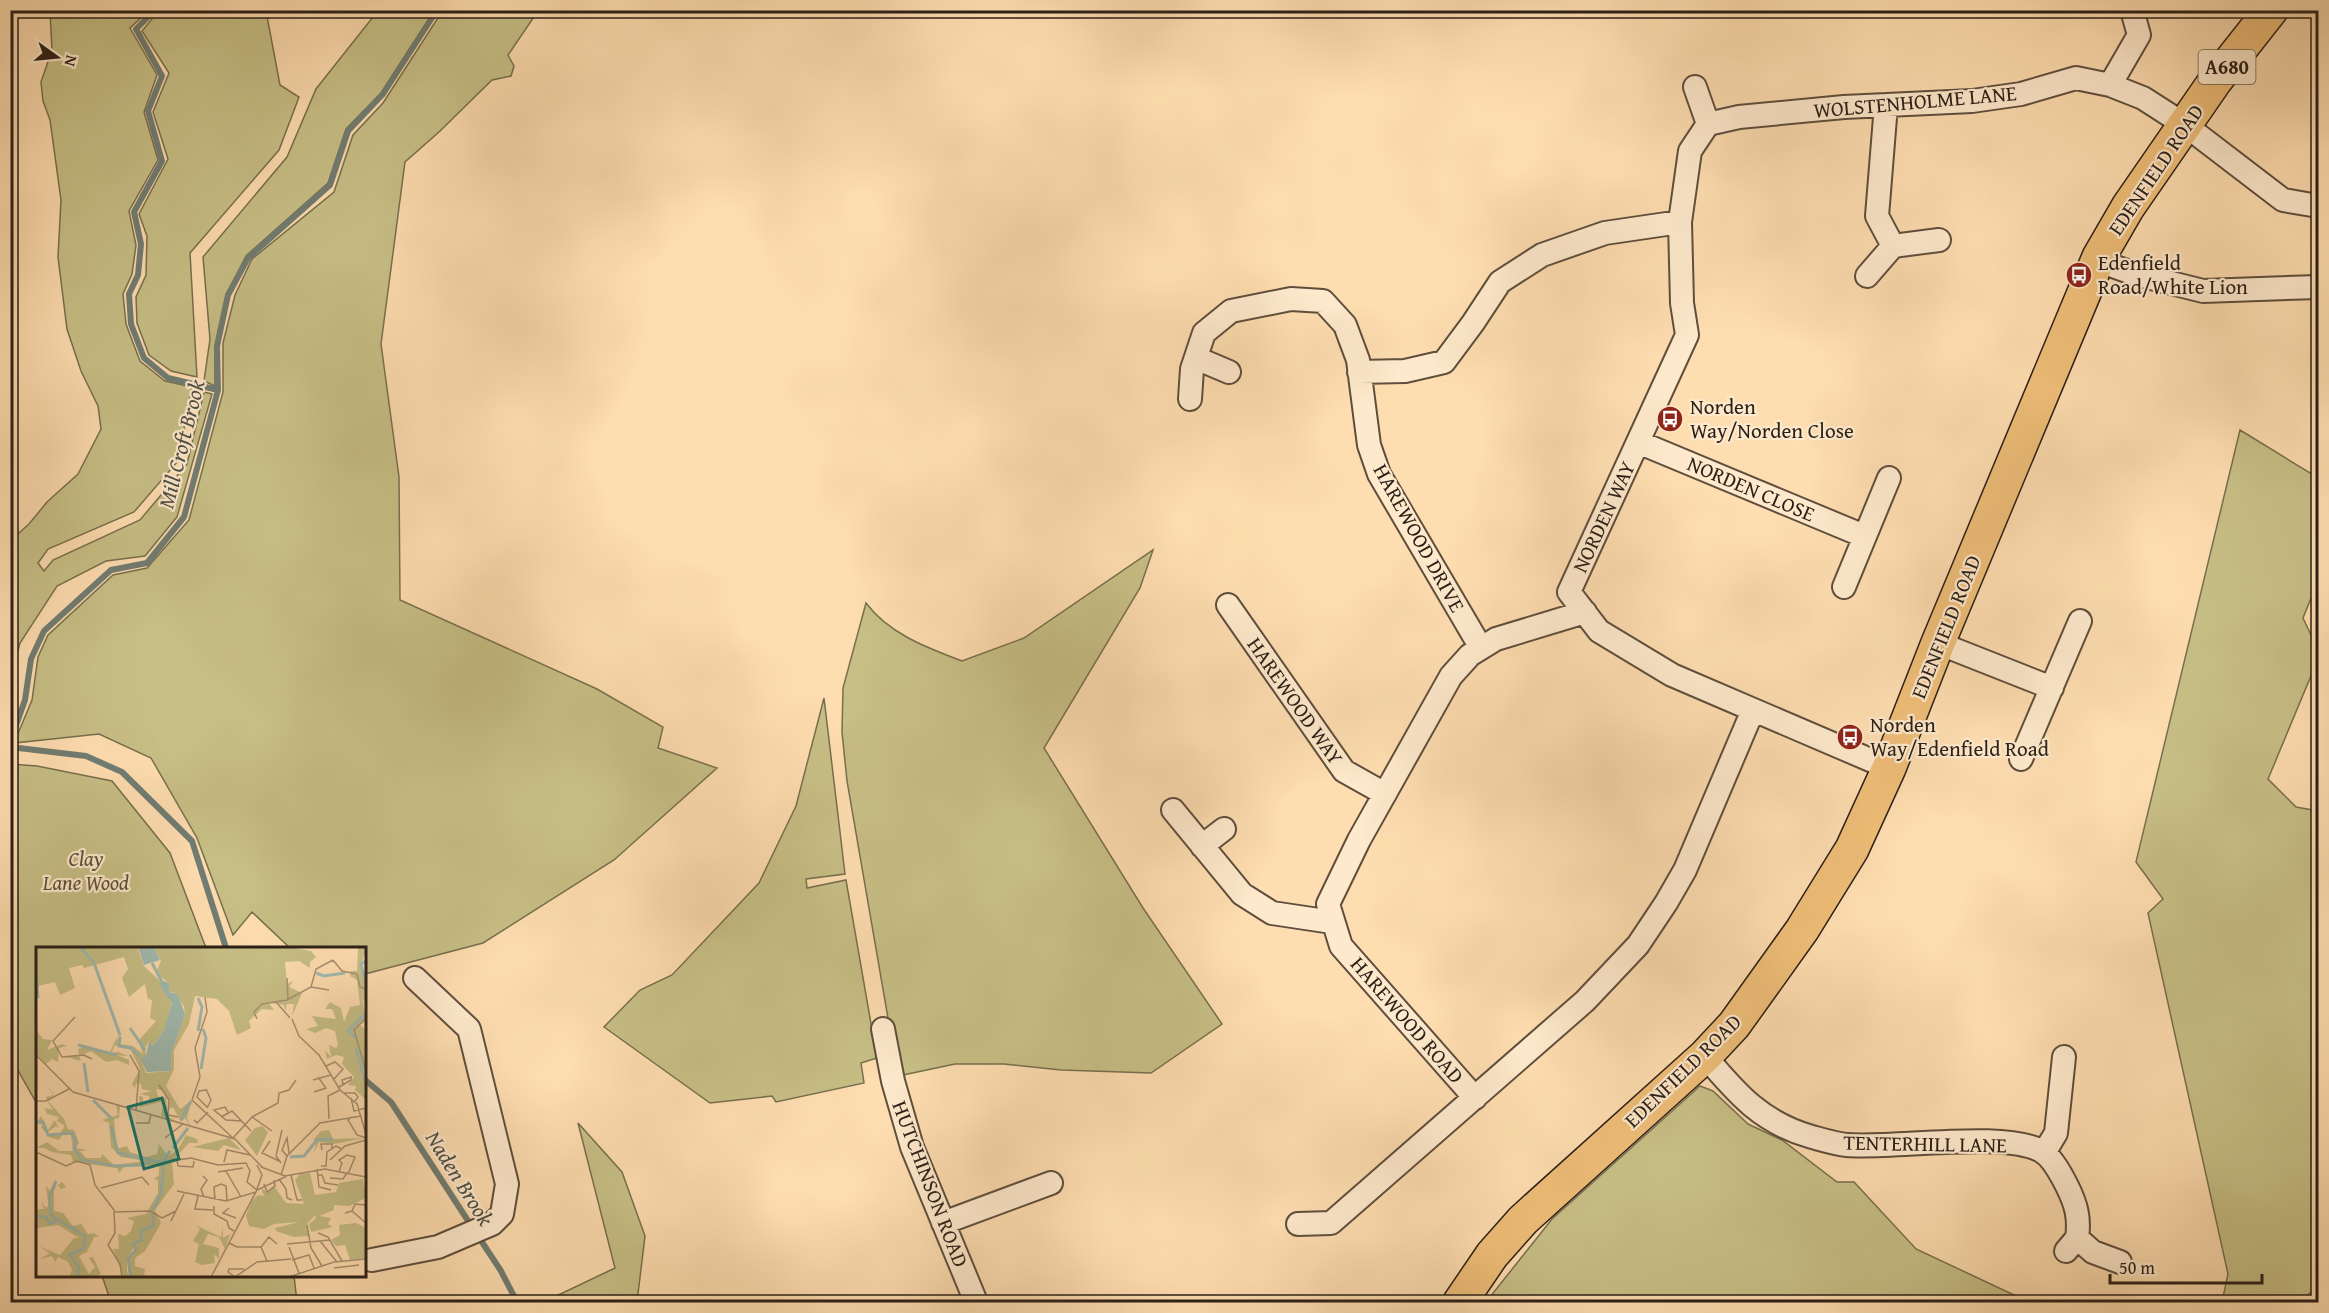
<svg xmlns="http://www.w3.org/2000/svg" width="2329" height="1313" viewBox="0 0 2329 1313" font-family="'Gentium Book Plus',serif">
<rect width="100%" height="100%" fill="#feddb0"/>
<filter id="stains"><feTurbulence type="fractalNoise" baseFrequency=".00333" numOctaves="4"/><feColorMatrix values="0 0 0 0 .2 0 0 0 0 .09 0 0 0 0 .02 0 0 0 .5 -.17"/></filter>
<radialGradient id="worn" r=".72"><stop offset=".6" stop-color="#630" stop-opacity="0"/><stop offset="1" stop-color="#630" stop-opacity=".3"/></radialGradient>
<path fill="#c7bf86" stroke="#786f4e" stroke-width="1.5" d="M443,10L538,11L508,55L514,66L511,76L492,80L439,132L405,162L381,344L399,477L400,600L597,689L663,727L658,748L717,768L614,860L483,943L365,974L364,948H290L252,912L233,935L197,838L151,758L99,734L14,743L32,700L38,657L48,635L113,575L147,568L189,520L223,392V343L235,295L252,259L334,192L353,135L383,103Z
M50,11H145L144,15L130,28L157,75L144,112L158,160L129,211L136,245L132,274L123,294L126,324L140,361L165,381L192,387L178,461L134,512L48,549L38,563L44,571L53,560L140,520L187,464L204,392L212,394L177,517L145,556L106,561L57,586L20,643L11,677V540L29,524L47,502L78,474L101,429L98,406L81,371L67,329L58,257L61,200L50,120L43,101L41,82L52,50Z
M154,11H266L280,85L299,97L279,150L190,253L197,377L171,371L149,355L137,323L136,297L146,275L147,236L139,214L168,159L153,112L169,73L142,31L152,19Z
M375,11H434L381,93L346,129L328,183L246,256L227,294L215,347V386L204,381L210,339L203,257L287,157L316,89L373,17Z
M2240,430L2310,473L2318,470V581L2303,618L2318,650V659L2268,779L2296,807L2318,811V1292L2310,1293L2299,1302H2222L2228,1274L2148,913L2163,899L2136,862Z
M1153,550L1140,588L1044,748L1143,908L1222,1024L1151,1073L1061,1070L1004,1064H955L898,1076L847,781L842,732L843,688L866,603C889,634 928,648 962,661L1024,638Z
M824,698L845,874L806,879L807,888L846,880L877,1058L861,1063L864,1083L776,1102L772,1096L710,1103L604,1027L640,990L672,975L759,883L796,806Z
M10,764L37,766L112,781L170,853L206,948H38L37,1104L11,1058Z
M1700,1086L1713,1091L1748,1124L1782,1140L1837,1182H1854L1916,1249L2029,1302H1486L1552,1219Z
M578,1123L622,1172L645,1236L637,1302H556L552,1298L615,1268Z
M102,1276H294L297,1302H111Z"/>
<g fill="none" stroke-linecap="round" stroke-linejoin="round">
<path stroke="#717d73" stroke-width="6" d="M150,10L148,17L136,29L162,76L148,111L162,161L134,212L141,244L138,275L129,294L131,324L144,358L168,378L218,390
M10,742L25,700L31,659L44,631L111,570L147,563L184,517L218,390L217,346L228,295L248,258L330,185L348,131L383,94L437,10
M10,747L86,756L122,772L192,841L226,948
M364,1079L391,1102L472,1227
M478,1236L501,1271L517,1302"/>
<defs>
<path id="street" d="M2110,85L2139,35L2132,10
M1695,87L1708,124
M1886,105L1877,216L1893,246
M1708,124L1690,151L1680,222L1682,303L1687,335L1569,592L1599,631L1672,675L1889,768
M1708,124L1739,117L1844,107L1972,101L2021,94L2076,78L2110,85L2143,98L2185,125L2283,200L2318,206
M2099,257L2110,265L2135,274L2203,291L2318,287
M1867,276L1893,246L1939,240
M1196,358L1229,372
M1359,372L1405,371L1444,362L1473,323L1500,282L1542,255L1605,233L1680,222
M1190,399L1192,369L1204,333L1231,311L1291,299L1323,301L1345,325L1358,360L1369,445L1379,474L1481,648
M1638,442L1864,536
M1844,587L1889,478
M1228,605L1344,771L1385,794
M1938,643L2052,688
M2021,759L2080,621
M1173,810L1242,894L1272,913L1332,922
M1202,846L1224,829
M883,1029L893,1081L912,1147L976,1302
M1705,1056C1737,1094 1762,1123 1812,1137C1823,1140 1836,1144 1847,1145C1894,1149 2007,1130 2043,1152C2052,1158 2062,1176 2067,1186C2076,1204 2080,1218 2077,1238
M1475,1098L1341,946L1328,904L1359,840L1451,676L1470,655L1496,639L1585,612
M2044,1153L2056,1133L2064,1057
M943,1223L1051,1183
M1298,1224L1331,1223L1585,1001L1638,945L1666,903L1685,870L1753,710
M2066,1251L2077,1238L2093,1252L2120,1262
M372,1260L438,1247L492,1224L502,1214L507,1184L469,1029L415,978"/>
<path id="primary" d="M1460,1302L1492,1255L1523,1220L1705,1056L1734,1025L1802,930L1852,849L1889,768L1938,643L2099,257L2128,207L2215,81L2271,10"/>
</defs>
<use href="#street" stroke="#5f4e3d" stroke-width="26"/>
<use href="#primary" stroke="#2a1f17" stroke-width="36"/>
<use href="#street" stroke="#fee9cc" stroke-width="22"/>
<use href="#primary" stroke="#efbe78" stroke-width="33"/>
</g>
<defs>
<symbol id="bus-disc" viewBox="-11 -11 22 22"><circle r="9.5" fill="#8f2418" stroke="#fee9cc"/><path d="M-5-6H5V4H4V6H2V4H-2V6H-4V4H-5ZM-3.5-4V0h7V-4ZM-3.5 1.2v1.5H-2V1.2ZM2 1.2v1.5H3.5V1.2Z" fill="#fff"/></symbol>
</defs>
<g fill-rule="evenodd">
<use href="#bus-disc" x="2064" y="260" width="30" height="30"/>
<use href="#bus-disc" x="1655" y="404" width="30" height="30"/>
<use href="#bus-disc" x="1835" y="722" width="30" height="30"/>
</g>
<g text-anchor="middle" stroke-width="4.5" stroke-linejoin="round" paint-order="stroke">
<rect fill="#fee9cc" stroke="#6a5c4d" stroke-width="1.5" x="2198.5" y="50" width="57" height="34" rx="4.5"/>
<g font-size="20" font-weight="bold" fill="#2a1f17">
<text x="2227" y="74">A680</text>
</g>
<g font-size="21" fill="#2a1f17" stroke="#fee9cc">
<text transform="translate(1915 102) rotate(-5)" y="7">WOLSTENHOLME LANE</text>
<text transform="translate(2156 170) rotate(-56)" y="7">EDENFIELD ROAD</text>
<text transform="translate(1751 489) rotate(23)" y="7">NORDEN CLOSE</text>
<text transform="translate(1604 517) rotate(-65)" y="7">NORDEN WAY</text>
<text transform="translate(1419 538) rotate(61)" y="7">HAREWOOD DRIVE</text>
<text transform="translate(1946 627) rotate(-68)" y="7">EDENFIELD ROAD</text>
<text transform="translate(1295 701) rotate(55)" y="7">HAREWOOD WAY</text>
<text transform="translate(1407 1020) rotate(49)" y="7">HAREWOOD ROAD</text>
<text transform="translate(1683 1071) rotate(-44)" y="7">EDENFIELD ROAD</text>
<text transform="translate(1925 1144) rotate(1)" y="7">TENTERHILL LANE</text>
<text transform="translate(930 1184) rotate(69)" y="7">HUTCHINSON ROAD</text>
</g>
<g font-size="21" fill="#2a1f17" stroke="#fee9cc" text-anchor="start">
<text x="2098" y="270">Edenfield<tspan x="2098" dy="24">Road/White Lion</tspan></text>
<text x="1690" y="414">Norden<tspan x="1690" dy="24">Way/Norden Close</tspan></text>
<text x="1870" y="732">Norden<tspan x="1870" dy="24">Way/Edenfield Road</tspan></text>
</g>
<g font-size="21" font-style="italic" fill="#594f38" stroke="#fee9cc">
<text x="86" y="866">Clay<tspan x="86" dy="24">Lane Wood</tspan></text>
</g>
<g font-size="22" font-style="italic" fill="#4d4e45" stroke="#fee9cc">
<text transform="translate(181 444) rotate(-76)" y="8">Mill Croft Brook</text>
<text transform="translate(460 1178) rotate(58)" y="8">Naden Brook</text>
</g>
</g>
<g transform="translate(36 947)">
<rect width="330" height="330" fill="#feddb0"/>
<path d="M0,0H101L108,19L125,35L129,45L134,37L120,26L125,14L118,0H252L275,4L280,10L274,15V21L263,14L249,15L251,37L257,34L253,40L266,46L256,69L258,57H251L249,64L248,58L233,56L238,63L226,62L213,74L215,81L201,88L193,64L181,52L159,49L153,77L138,103V122L130,139L144,162L155,154L151,171L155,180L149,171L145,175L137,160L133,162L134,154L127,143L120,142L122,149L127,153L130,149L132,169L140,174L125,169L128,154L104,160L103,149L107,150V157L113,156V149L104,147L116,144L106,142L105,137L100,136L99,141L96,137L104,122L95,103L79,98L75,106L82,105L92,109L81,108L93,113V118L81,113L70,115L55,104L43,109L45,114L30,110L43,108L42,102L51,100L74,105L81,90L82,97L97,99L107,107L100,88L103,93L120,74L114,71L116,53L112,52L109,37L93,50L86,31L92,22L88,10L48,21L46,18L33,21L39,41L24,48L19,35L2,39ZM137,45L148,59L149,67L135,108V124L110,126L105,113H112L105,110L110,109L109,101L113,94L117,99L129,81L136,55L130,46ZM330,0L326,17L329,26L330,18V61L326,48L330,74L324,78L330,83V153L319,143L320,139L312,138L318,130L306,117L308,110L300,108L291,112L289,103L295,110L293,98L300,101L302,98L299,84L290,81L279,86L270,82L282,79L276,69L300,72L296,62H289L294,55L305,61L308,75L314,60L324,58L321,33L314,29L315,24H321L322,1ZM0,83L7,92L16,93L11,103L26,97L31,99L23,101L22,115L16,112L10,117L0,107ZM12,139L18,148L12,154L28,172L32,182L38,183L43,196L40,201L52,203L44,204L50,211H65L66,207L78,218L109,214L85,210L75,200L73,176L66,173L82,168L80,158L84,159L83,171L78,172L81,202L91,199L94,205L110,210L121,207L123,197L132,209L141,204L150,188L161,192L162,196H153L136,214L138,237L119,263L125,276L109,304L99,311V319L109,322L108,330H95L92,326V311L99,305V299L91,311V325L94,330L87,329L77,302H83L82,287L89,289L95,284L98,274L91,271L110,267L122,246V233L118,232L123,228V218L89,219L83,226L81,221L37,215L35,208L16,205L8,201H0L11,195L23,204H37L35,188L27,187L23,193L13,190L5,180L7,177H0L5,169L12,183L18,174L14,171L20,175L23,182L20,179L10,186L22,189L29,179L21,174L23,170L11,167L8,161L17,163L12,155L10,150L17,148ZM226,179L232,185L221,209L209,193L219,181ZM293,183L297,192L328,191L298,197L283,195L277,207L281,194L277,193L285,184ZM193,191L205,203L188,198L182,204L156,200ZM274,226L279,248L300,245L303,236L327,232L330,251L313,259L298,258V263L283,269L295,271L292,277L297,280L275,285L273,277L280,271L279,268L271,277L273,289L258,290L240,284L239,281L263,275L238,277L228,282L213,279L210,268L216,254L222,248L228,249L225,241L231,245L238,239L250,256L268,257L259,233L264,227ZM26,235L30,240L25,242L22,238L18,243V264L27,266L37,279L45,277L52,287L58,286L63,290H58L51,305L43,309L53,327L59,320L53,311L57,310L65,327L60,330H33L36,323L32,315L22,310L19,315L16,309L4,312L14,306L2,299L24,308L38,291H43L22,278L0,281V262H8L5,254L10,261L13,258L11,246L1,242L11,246L10,239L14,244ZM320,276L330,281V311L314,313L309,298L300,299L295,293L304,288L303,278ZM159,278L185,290L187,280V291L194,287L189,302L183,290L172,287L167,297L183,301V312L178,307L179,316L166,318L159,315L163,297L157,294L164,282Z" fill="#c7bf86" fill-rule="evenodd"/>
<path d="M102,0H118L124,13L108,18ZM129,34L134,37L132,44L142,48L149,67L135,108V124L111,125L104,112L111,113L105,111L104,110L110,109L113,94L117,99L128,83L136,56L125,41V35Z" fill="#a0bbb1"/>
<path fill="none" stroke="#a0bbb1" stroke-width="3" d="M44,0L58,16L84,88M330,14L325,17L330,39M116,16L126,35M0,23L2,51M280,26L288,29L309,26M162,51L166,60L162,84M94,81L109,103M84,89L83,99L95,101L104,110M320,91L312,84L330,66M42,98L80,108M320,101L330,137M48,116L52,145M165,122L170,91L167,82M57,153L77,173M145,173L155,154M0,175H7L12,188L36,186L40,195L38,201L46,213L78,219L106,218L117,213M75,179L82,206L128,216M137,201L152,181M254,210L268,209L281,193L297,192M20,234L13,250L15,268L21,273M117,263L125,247L128,213L134,204M0,269L10,270L14,277L22,273L49,289L48,301L34,308L44,322L41,325L43,330M95,330L92,311L100,303L97,297L106,293L104,284L118,278L116,267"/>
<path fill="none" stroke="#a99173" stroke-width="1.5" d="M297,13L306,24L321,27M321,27L324,40L330,42M251,31L252,52M275,40L293,43M169,50L171,65L159,101L164,130L156,153L197,191M240,55L254,71M330,71L318,83L330,124M221,72L218,65L226,57L251,53L275,40L280,22L297,13M256,72L263,89L283,108L304,143L321,157L330,187M0,108L37,145L199,192L227,221M94,108L103,124L100,164M26,110L17,94L39,70M26,110L48,108L56,112M290,119L299,115L307,122L298,132M277,133L295,128M123,138L133,153L132,168L142,170M303,140L315,133V130L306,133L307,137M170,142L175,153L171,161M170,143L163,144L161,150L171,160M278,145L290,141L282,130M307,146H319L322,150L319,154M315,151L318,164L330,161M0,154H10L33,142M192,165L189,160L178,163L190,173L206,174M185,170L196,164L215,184M216,170L242,156L243,146L253,143L260,133M316,170L312,173L321,188L330,191M293,172L292,149L304,143M158,173L161,176L172,165M100,176H113L115,167M129,191L147,177M197,191L216,170L236,184M234,194L226,206L243,214M286,203L285,197H296V201M0,205L30,219L41,214L54,218L59,238L78,263L79,286L72,298L84,317L86,330M251,209L246,203L251,191L253,206M294,213L309,199L330,193M188,215L191,203L214,208M245,216L240,209L246,183M142,219L141,213L155,211L182,218L210,216L214,224L211,235L221,243M142,219L157,220L158,214M285,219H290L291,205L300,199L306,202M225,220L249,229L289,222L330,230M281,222L283,240L295,243M190,224L205,250M182,225L207,221M303,225L306,216L303,213L311,208L319,210L312,227M245,228L251,209L284,176L325,169M255,228L261,253H266M281,228H286L289,236L302,238M167,229L171,233L165,242L168,250M294,231L307,232L311,226M243,232L250,242L251,251L256,253M228,237L231,245L239,239L238,233M65,241L106,230L113,238M221,242L226,228L221,218M141,244L190,254L220,245M162,249L159,262L177,263M179,252L178,240L185,237L190,239L191,254M178,259V267L191,274L193,281L198,284M193,261L187,266L200,271M316,264L319,257L330,258M79,265L114,264L126,271L140,264M309,266L316,264L330,276M135,274L148,247M271,278L275,301L286,319M282,286L292,290L306,314M284,294L301,315M193,296L201,300H225L231,314M251,297L294,293M225,300L233,290L241,297M253,300L263,326M256,313L273,308L278,321M298,321L323,318M175,330L221,243L251,229M199,330L221,315L255,312M199,330L192,325L193,322H208M253,330L298,315L330,312"/>
<path fill="#0f766e" fill-opacity="0.15" stroke="#0f766e" stroke-width="3" d="M126,151L143,212L108,222L92,160Z"/>
<rect width="330" height="330" fill="none" stroke="#2a1f17" stroke-width="3"/>
</g>
<rect width="2329" height="1313" fill="none" stroke="#feddb0" stroke-width="36"/>
<rect x="12" y="12" width="2305" height="1289" fill="none" stroke="#2a1f17" stroke-width="3"/>
<rect x="18" y="18" width="2293" height="1277" fill="none" stroke="#2a1f17" stroke-width="1.5"/>
<g transform="translate(57 57) rotate(105)" stroke="#fee9cc" stroke-width="4.5" paint-order="stroke">
<path d="M0-4.5L10 22L0 15L-10 22Z" fill="#2a1f17"/>
<text y="-9" font-size="16" font-weight="bold" text-anchor="middle" fill="#2a1f17">N</text>
</g>
<path d="M2110 1274v9h152v-9" fill="none" stroke="#2a1f17" stroke-width="3"/>
<text x="2119" y="1274" font-size="18" fill="#2a1f17" stroke="#fee9cc" stroke-width="4.5" paint-order="stroke">50 m</text>
<rect width="100%" height="100%" filter="url(#stains)"/>
<rect width="100%" height="100%" fill="url(#worn)"/>
</svg>
